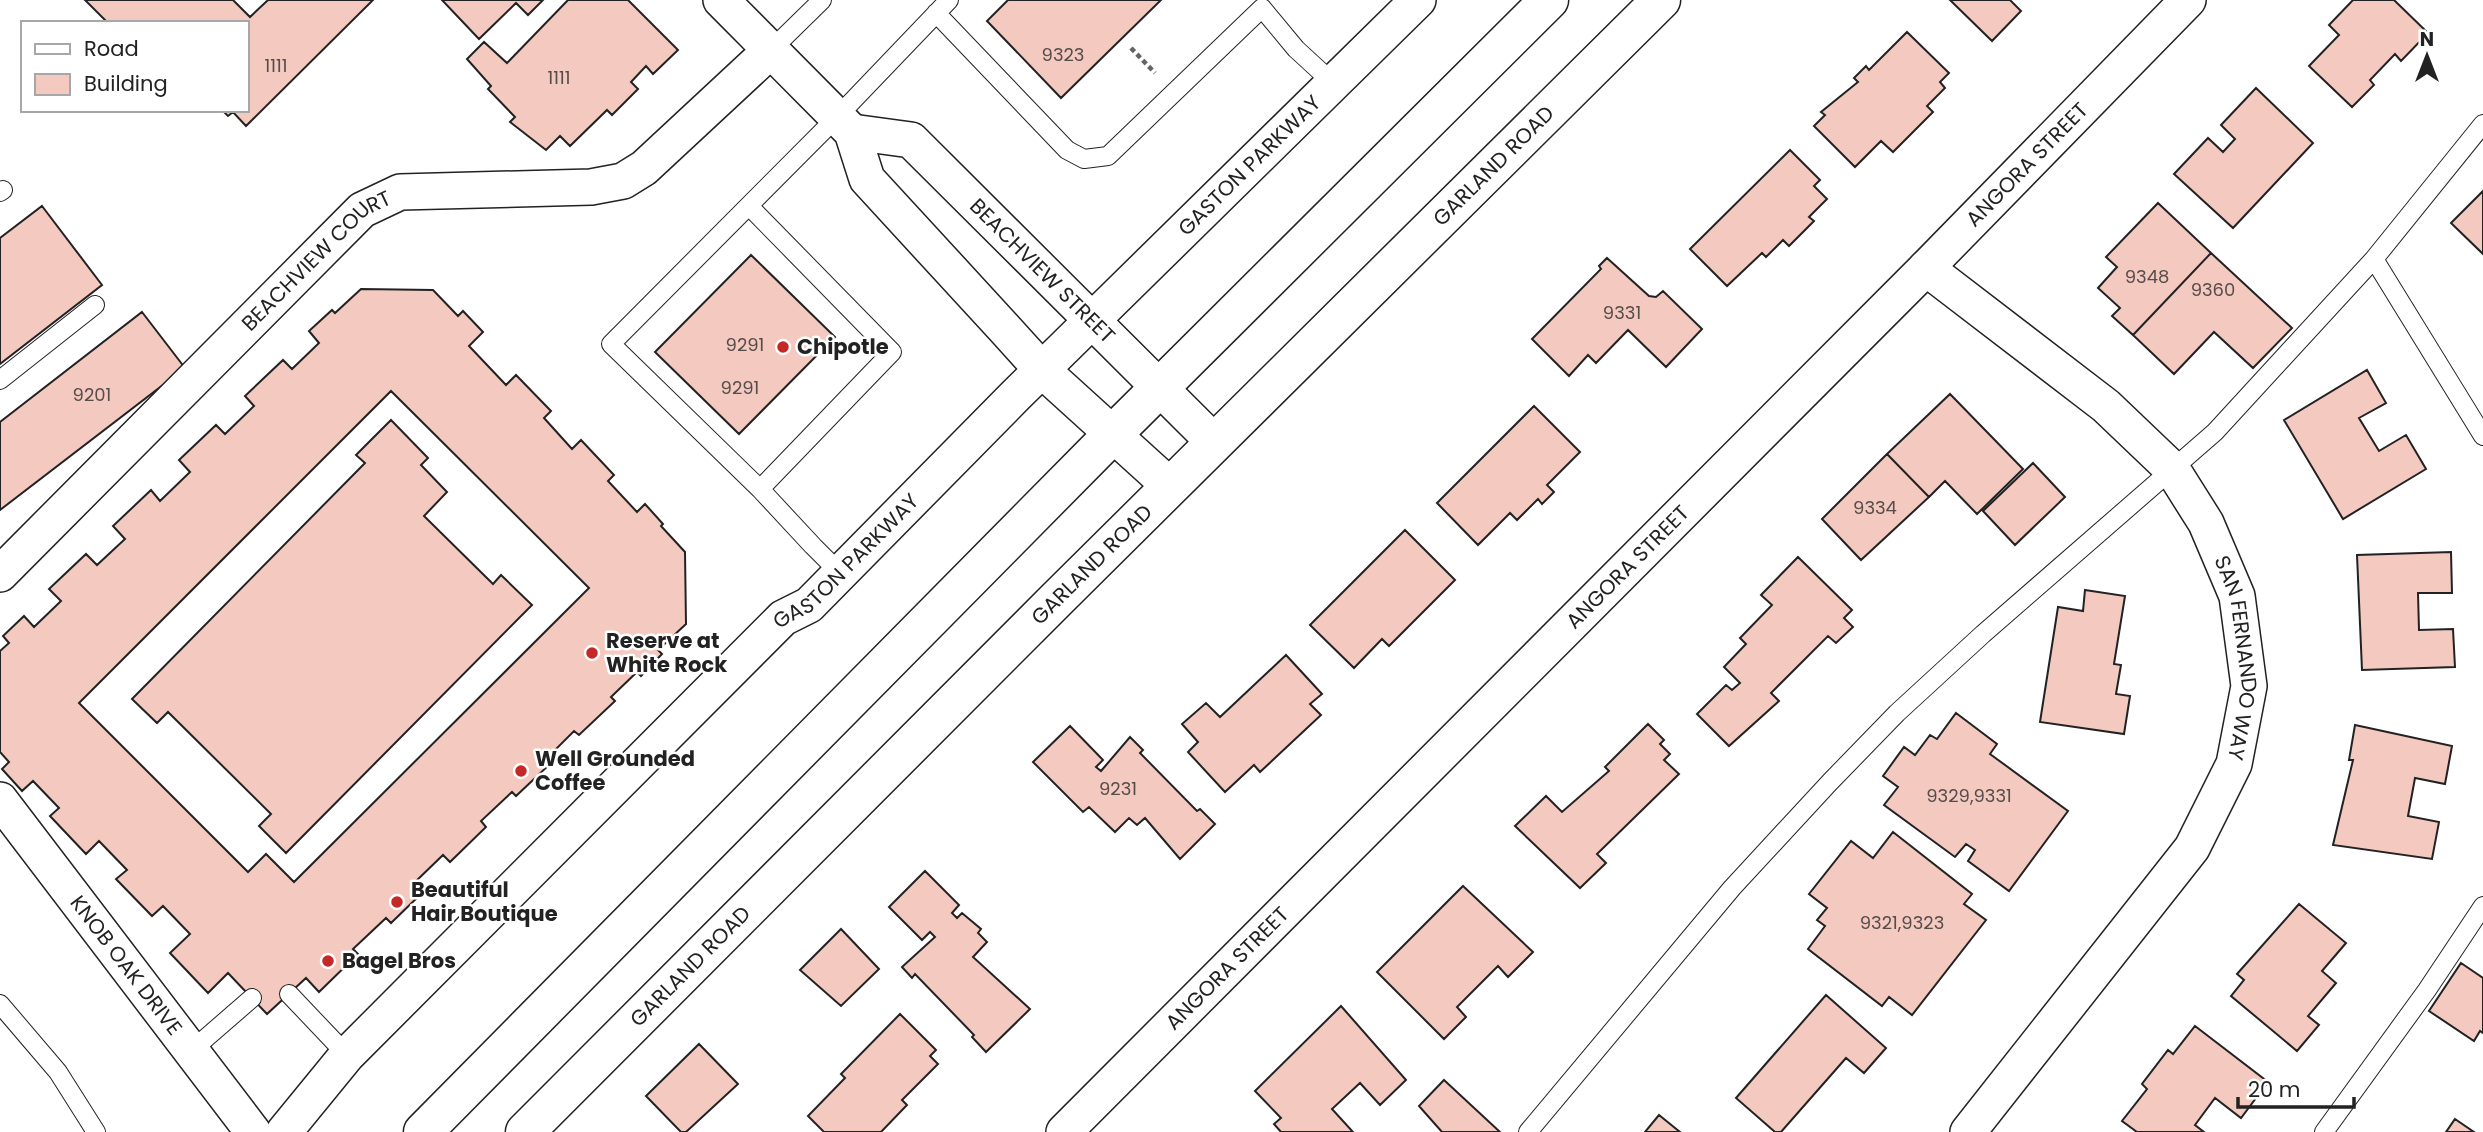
<svg xmlns="http://www.w3.org/2000/svg" width="2483" height="1132" viewBox="0 0 2483 1132" font-family="Poppins,sans-serif">
<rect width="100%" height="100%" fill="#fff"/>
<path fill="#f3c9c0" stroke="#222" stroke-width="2" fill-rule="evenodd" d="M85,0H233L250,17L268,0H373L246,126L233,112L228,116L222,110H247V23H108Z
M442,0H543L528,15L516,3L479,39Z
M568,0H628L678,50L653,74L646,66L631,82L638,89L612,115L607,110L570,146L560,136L546,150L510,122L515,117L488,89L491,86L467,59L484,42L507,63Z
M1008,0H1161L1061,98L987,21Z
M1950,0H2010L2021,11L1992,41Z
M2353,0H2394L2428,33L2401,61L2395,54L2370,80L2374,85L2352,107L2309,66L2339,35L2329,25Z
M1907,32L1949,73L1940,82L1945,88L1927,106L1933,112L1893,152L1881,141L1855,167L1814,126L1825,115L1821,112L1858,82L1854,78L1866,66L1869,70Z
M2256,88L2313,143L2233,228L2174,174L2208,138L2223,152L2235,139L2221,125Z
M1790,150L1820,180L1814,186L1827,199L1809,217L1814,221L1789,246L1783,240L1766,257L1762,253L1727,286L1690,249Z
M2483,191V254L2451,223Z
M2158,203L2211,253L2133,335L2112,316L2120,308L2098,288L2117,267L2106,257Z
M42,206L102,285L0,364V238Z
M2211,253L2292,328L2253,368L2214,332L2174,374L2133,335Z
M751,255L835,337L739,434L655,352Z
M1607,258L1649,296L1656,297L1663,291L1702,329L1666,367L1628,330L1596,363L1588,355L1569,376L1532,339L1601,269L1599,266Z
M361,289L433,290L458,316L463,311L483,332L469,346L506,385L516,375L551,411L544,418L572,449L581,440L614,475L608,481L637,512L645,504L663,524L661,526L685,552L686,624L658,650L662,654L641,676L637,672L611,697L615,701L579,735L574,731L546,759L550,764L516,796L512,792L481,821L486,827L450,862L443,855L413,884L422,893L391,923L386,918L353,949L358,954L319,992L306,978L267,1014L228,973L208,993L170,953L190,934L163,906L152,916L116,879L127,870L99,841L86,854L50,816L59,808L33,781L22,791L2,769L9,762L0,752V651L9,643L3,636L24,616L34,627L61,601L49,589L86,554L97,565L125,539L113,526L151,490L160,501L190,472L179,460L216,425L225,434L254,406L245,396L283,360L292,369L319,343L309,331L332,310L335,313ZM391,391L589,588L294,882L266,854L248,872L79,703Z
M142,312L185,368L0,510V422Z
M2367,370L2386,403L2359,418L2379,451L2406,435L2426,469L2343,519L2284,420Z
M1950,394L2023,469L1977,514L1945,481L1929,497L1887,454Z
M1534,406L1580,452L1547,485L1554,492L1542,504L1538,499L1517,520L1510,513L1478,545L1437,503Z
M391,420L428,458L421,465L447,492L424,516L493,584L501,575L532,605L286,853L259,826L271,814L168,712L157,723L132,699L365,463L356,455Z
M1887,454L1929,497L1861,560L1822,519Z
M2033,463L2065,497L2015,545L1983,511Z
M1405,530L1455,580L1389,646L1382,639L1354,668L1310,625Z
M2451,552L2452,593H2418L2419,630L2453,629L2455,667L2362,670L2357,555Z
M1798,557L1852,610L1844,618L1853,627L1836,643L1828,636L1771,693L1779,701L1729,746L1697,714L1726,685L1732,690L1740,683L1724,667L1746,644L1740,638L1772,605L1761,595Z
M2085,590L2125,596L2114,664L2121,665L2116,694L2130,696L2124,734L2040,722L2058,607L2083,611Z
M1286,655L1322,694L1310,704L1321,715L1260,772L1254,765L1225,792L1188,752L1198,742L1182,724L1206,703L1220,717Z
M1956,713L1997,744L1990,754L2068,811L2009,891L1968,861L1975,850L1966,844L1955,857L1884,805L1898,787L1883,776L1904,747L1915,755L1930,735L1937,739Z
M1648,724L1664,740L1660,744L1670,754L1664,760L1679,774L1597,854L1606,863L1580,888L1515,826L1546,796L1562,812L1609,771L1605,767Z
M2355,725L2452,746L2445,784L2415,778L2408,816L2439,822L2432,859L2333,845L2353,760H2349Z
M1070,726L1103,760L1096,767L1101,771L1130,737L1143,750L1140,753L1197,811L1200,809L1215,824L1180,859L1145,818L1137,825L1129,818L1115,832L1089,807L1083,812L1033,762Z
M1893,832L1972,894L1964,904L1986,920L1912,1015L1889,997L1882,1006L1808,949L1825,926L1817,920L1827,908L1809,894L1851,841L1873,858Z
M925,871L959,905L952,913L957,918L962,913L981,929L978,933L987,942L973,957L1030,1009L986,1052L972,1037L974,1035L915,974L912,978L902,967L935,937L930,932L922,940L889,907Z
M1463,886L1533,952L1508,977L1498,966L1457,1007L1466,1017L1444,1039L1377,972Z
M2299,904L2346,943L2322,971L2336,983L2308,1016L2319,1025L2297,1051L2231,996L2244,980L2237,974Z
M841,929L879,969L841,1006L800,970Z
M2461,963L2483,978V1033L2480,1031L2474,1041L2429,1011Z
M1826,995L1886,1048L1864,1073L1846,1058L1781,1132H1775L1736,1098Z
M1341,1006L1406,1080L1380,1105L1360,1083L1332,1109L1353,1132H1281L1274,1124L1281,1118L1255,1091Z
M900,1014L936,1050L930,1056L938,1064L902,1100L907,1105L881,1132H824L808,1116L845,1078L841,1074Z
M2195,1026L2268,1082L2241,1118L2215,1098L2195,1125L2204,1132H2137L2122,1121L2147,1089L2142,1084L2168,1050L2173,1054Z
M699,1044L738,1084L686,1132H681L646,1096Z
M1444,1080L1500,1132H1442L1419,1106Z
M1659,1115L1680,1132H1645Z
M2455,1119L2474,1132H2446Z"/>
<g fill="none" stroke-linecap="round" stroke-linejoin="round">
<defs>
<path id="lane" d="M936,13L1067,150L1084,159L1108,156L1262,8L1296,49L1333,83
M772,49L822,0
M0,192L3,190
M749,206L892,352L760,489
M2374,259L2483,436
M0,380L95,305
M840,573L813,546L760,489L611,344L837,117L949,0
M289,994L347,1055
M0,1004L58,1072L96,1132
M191,1051L252,998
M1528,1132L1732,888L1830,782L1897,713L1983,634L2215,432L2374,259L2483,124
M2324,1132L2427,990L2483,906"/>
<g id="street">
<path d="M721,0L852,132L867,179L1004,328L1042,370L1171,487"/>
<path id="s1" d="M852,132L911,140L1215,443"/>
<path id="s2" d="M1926,268L2106,406L2172,469L2206,523L2237,596L2249,686L2234,764L2192,848L1968,1132"/>
<path id="s3" d="M0,574L362,210L400,192L591,187L623,181L644,168L772,49"/>
<path id="s4" d="M0,800L253,1132"/>
<path id="s5" d="M284,1132L347,1055L783,618L809,605L1015,396L1418,0"/>
<path id="s6" d="M1064,1132L1926,268L2188,0"/>
</g>
<g id="primary">
<path d="M423,1132L1113,434L1549,0"/>
<path id="s7" d="M525,1132L1056,600L1661,0"/>
</g>
</defs>
<use href="#lane" stroke="#222" stroke-width="20"/>
<use href="#street" stroke="#222" stroke-width="38"/>
<use href="#primary" stroke="#222" stroke-width="41"/>
<path stroke="#646464" stroke-width="4.5" stroke-dasharray="5 3.5" stroke-linecap="butt" d="M1131,48L1155,73"/>
<use href="#lane" stroke="#fff" stroke-width="18"/>
<use href="#street" stroke="#fff" stroke-width="35"/>
<use href="#primary" stroke="#fff" stroke-width="38"/>
</g>
<g fill="#c62828" stroke="#fff" stroke-width="2.5">
<circle cx="783" cy="347" r="7"/>
<circle cx="592" cy="653" r="7"/>
<circle cx="521" cy="771" r="7"/>
<circle cx="397" cy="902" r="7"/>
<circle cx="328" cy="961" r="7"/>
</g>
<g text-anchor="middle" stroke-width="5" stroke-linejoin="round" paint-order="stroke">
<g font-size="18" fill="#564c4a">
<text x="1063" y="61">9323</text>
<text x="276" y="72">1111</text>
<text x="559" y="84">1111</text>
<text x="2147" y="283">9348</text>
<text x="2213" y="296">9360</text>
<text x="1622" y="319">9331</text>
<text x="745" y="351">9291</text>
<text x="740" y="394">9291</text>
<text x="92" y="401">9201</text>
<text x="1875" y="514">9334</text>
<text x="1118" y="795">9231</text>
<text x="1969" y="802">9329,9331</text>
<text x="1902" y="929">9321,9323</text>
</g>
<g font-size="21" fill="#222" stroke="#fff">
<text dy="7" stroke="none"><textPath href="#s5" startOffset="1368">GASTON PARKWAY</textPath></text>
<text dy="7" stroke="none"><textPath href="#s6" startOffset="1365">ANGORA STREET</textPath></text>
<text dy="7" stroke="none"><textPath href="#s7" startOffset="1368">GARLAND ROAD</textPath></text>
<text dy="7" stroke="none"><textPath href="#s3" startOffset="446">BEACHVIEW COURT</textPath></text>
<text dy="7" stroke="none"><textPath href="#s1" startOffset="245">BEACHVIEW STREET</textPath></text>
<text dy="7" stroke="none"><textPath href="#s5" startOffset="802">GASTON PARKWAY</textPath></text>
<text dy="7" stroke="none"><textPath href="#s7" startOffset="802">GARLAND ROAD</textPath></text>
<text dy="7" stroke="none"><textPath href="#s6" startOffset="798">ANGORA STREET</textPath></text>
<text dy="7" stroke="none"><textPath href="#s2" startOffset="523">SAN FERNANDO WAY</textPath></text>
<text dy="7" stroke="none"><textPath href="#s4" startOffset="208">KNOB OAK DRIVE</textPath></text>
<text dy="7" stroke="none"><textPath href="#s7" startOffset="234">GARLAND ROAD</textPath></text>
<text dy="7" stroke="none"><textPath href="#s6" startOffset="231">ANGORA STREET</textPath></text>
</g>
<g font-size="21" font-weight="bold" fill="#222" stroke="#fff" text-anchor="start">
<text x="797" y="354">Chipotle</text>
<text x="606" y="648">Reserve at<tspan x="606" dy="24">White Rock</tspan></text>
<text x="535" y="766">Well Grounded<tspan x="535" dy="24">Coffee</tspan></text>
<text x="411" y="897">Beautiful<tspan x="411" dy="24">Hair Boutique</tspan></text>
<text x="342" y="968">Bagel Bros</text>
</g>
</g>
<rect x="21" y="21" width="228" height="91" fill="#ffffff" stroke="#a7a7a7" stroke-width="2"/>
<rect x="35" y="44" width="35" height="10" fill="#ffffff" stroke="#a7a7a7" stroke-width="2"/>
<text x="84" y="56" font-size="21" fill="#222222">Road</text>
<rect x="35" y="74" width="35" height="21" fill="#f3c9c0" stroke="#a7a7a7" stroke-width="2"/>
<text x="84" y="91" font-size="21" fill="#222222">Building</text>
<g transform="translate(2427 56)" stroke="#ffffff" stroke-width="5" paint-order="stroke">
<path d="M0-5L12 26L0 18L-12 26Z" fill="#222222"/>
<text y="-10" font-size="19" font-weight="bold" text-anchor="middle" fill="#222222">N</text>
</g>
<path d="M2238 1097v10h116v-10" fill="none" stroke="#222222" stroke-width="3.5"/>
<text x="2248" y="1097" font-size="21" fill="#222222" stroke="#ffffff" stroke-width="5" paint-order="stroke">20 m</text>
</svg>
